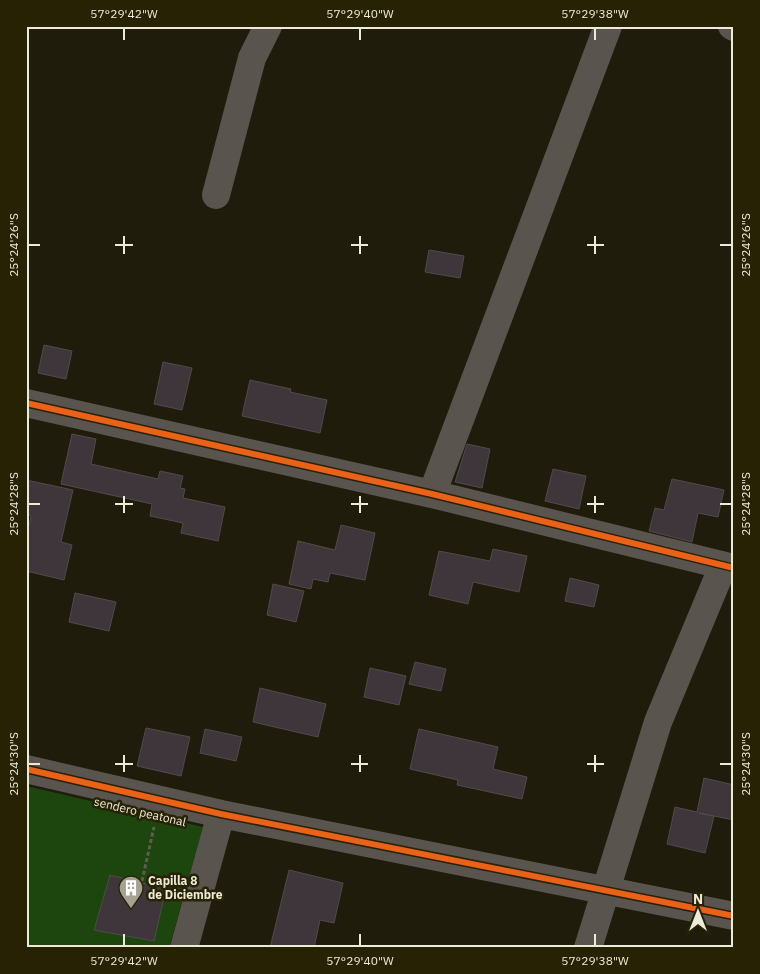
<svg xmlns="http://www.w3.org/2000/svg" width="760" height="974" viewBox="0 0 760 974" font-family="'IBM Plex Sans',sans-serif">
<rect width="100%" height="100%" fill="#201c0c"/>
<path fill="#1d460e" d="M26,786L203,827L169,948H26Z"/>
<path fill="#3e363b" stroke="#504b4a" d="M429,250L464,256L460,278L425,272Z
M44,345L72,351L66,379L38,373Z
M163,362L192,368L182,410L154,404Z
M250,380L291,389L290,392L327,400L320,433L242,416Z
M72,434L96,439L91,464L158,479L160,471L183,476L180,488L185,489L183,498L225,507L218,541L181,533L183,523L150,516L152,504L61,484Z
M467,444L490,449L482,488L455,482Z
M553,469L586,476L579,509L545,501Z
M672,479L724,490L718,517L698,513L692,542L649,531L655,508L664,510Z
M26,480L73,490L61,542L72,545L64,580L26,571V538L31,516L26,514Z
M341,525L375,533L365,580L330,573L328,582L313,579L311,589L289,584L298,541L335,550Z
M493,549L527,556L519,592L473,582L468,604L429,595L439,551L490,561Z
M570,578L599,585L594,607L565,601Z
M273,584L304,591L296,622L267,615Z
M75,593L116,602L109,631L69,622Z
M415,662L446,669L441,691L409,684Z
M370,668L406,676L399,705L364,697Z
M260,688L326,704L318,737L253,722Z
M146,728L190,737L181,776L137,766Z
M205,729L242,737L236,761L200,753Z
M419,729L498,747L493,769L527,777L522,799L457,785L458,780L410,769Z
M704,778L734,785V820L699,813L714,816L705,853L667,844L675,807L697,812Z
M289,870L343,883L334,923L320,920L314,948H270Z
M110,875L166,889L154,941L94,930Z"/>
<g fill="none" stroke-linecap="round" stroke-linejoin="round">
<path stroke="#605c53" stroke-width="3" stroke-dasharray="4 2.5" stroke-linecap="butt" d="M142,881L154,827"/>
<path stroke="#59544d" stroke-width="28" d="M732,26L734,27
M216,195L252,58L268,26
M26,403L432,494L734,568
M432,494L608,26
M26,769L221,814L734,916
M184,948L221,814
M588,948L658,722L723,566"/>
<defs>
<path id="cycleway" d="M26,403L432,494L734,568
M26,769L221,814L734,916"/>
</defs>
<use href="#cycleway" stroke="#282204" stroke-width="9"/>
<use href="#cycleway" stroke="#ea6118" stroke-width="6"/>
</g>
<path fill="none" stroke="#ecead8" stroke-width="2" d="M124,28V40M360,28V40M595,28V40M124,236V254M360,236V254M595,236V254M28,245H40M115,245H133M351,245H368M587,245H604M720,245H732M124,496V513M360,496V513M595,496V513M28,504H40M115,504H133M351,504H368M587,504H604M720,504H732M124,755V772M360,755V772M595,755V772M28,764H40M115,764H133M351,764H368M587,764H604M720,764H732M124,934V946M360,934V946M595,934V946"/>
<defs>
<symbol id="building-pin" viewBox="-11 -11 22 30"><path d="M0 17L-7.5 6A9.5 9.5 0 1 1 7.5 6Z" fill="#a5a291" stroke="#282204"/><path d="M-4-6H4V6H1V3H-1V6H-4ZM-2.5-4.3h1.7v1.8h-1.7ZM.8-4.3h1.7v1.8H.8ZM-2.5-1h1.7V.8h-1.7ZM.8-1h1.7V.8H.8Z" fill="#fff"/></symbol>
</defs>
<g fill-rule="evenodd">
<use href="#building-pin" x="117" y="874" width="28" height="38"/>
</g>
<g text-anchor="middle" stroke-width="5" stroke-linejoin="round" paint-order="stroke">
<g font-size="12" fill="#ecead8" stroke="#282204">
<text transform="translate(140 812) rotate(13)" y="4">sendero peatonal</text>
</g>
<g font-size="12" font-weight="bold" fill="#ecead8" stroke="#282204" text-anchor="start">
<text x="148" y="885">Capilla 8<tspan x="148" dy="14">de Diciembre</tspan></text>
</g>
</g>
<rect width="760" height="974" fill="none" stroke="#282204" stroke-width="55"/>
<g transform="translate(698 912)" stroke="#282204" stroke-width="4" paint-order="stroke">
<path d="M0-4L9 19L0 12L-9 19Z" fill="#ecead8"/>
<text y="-8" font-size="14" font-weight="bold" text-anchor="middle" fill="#ecead8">N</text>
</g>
<rect x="28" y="28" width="704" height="918" fill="none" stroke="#ecead8" stroke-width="2"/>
<g font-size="12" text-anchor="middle" fill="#ecead8">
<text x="124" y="18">57°29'42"W</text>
<text x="360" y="18">57°29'40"W</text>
<text x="595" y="18">57°29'38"W</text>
<text transform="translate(14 245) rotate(-90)" y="4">25°24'26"S</text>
<text transform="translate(746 245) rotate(-90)" y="4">25°24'26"S</text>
<text transform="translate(14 504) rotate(-90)" y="4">25°24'28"S</text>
<text transform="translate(746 504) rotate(-90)" y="4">25°24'28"S</text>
<text transform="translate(14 764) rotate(-90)" y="4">25°24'30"S</text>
<text transform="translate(746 764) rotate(-90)" y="4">25°24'30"S</text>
<text x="124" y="965">57°29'42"W</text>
<text x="360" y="965">57°29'40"W</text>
<text x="595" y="965">57°29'38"W</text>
</g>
</svg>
